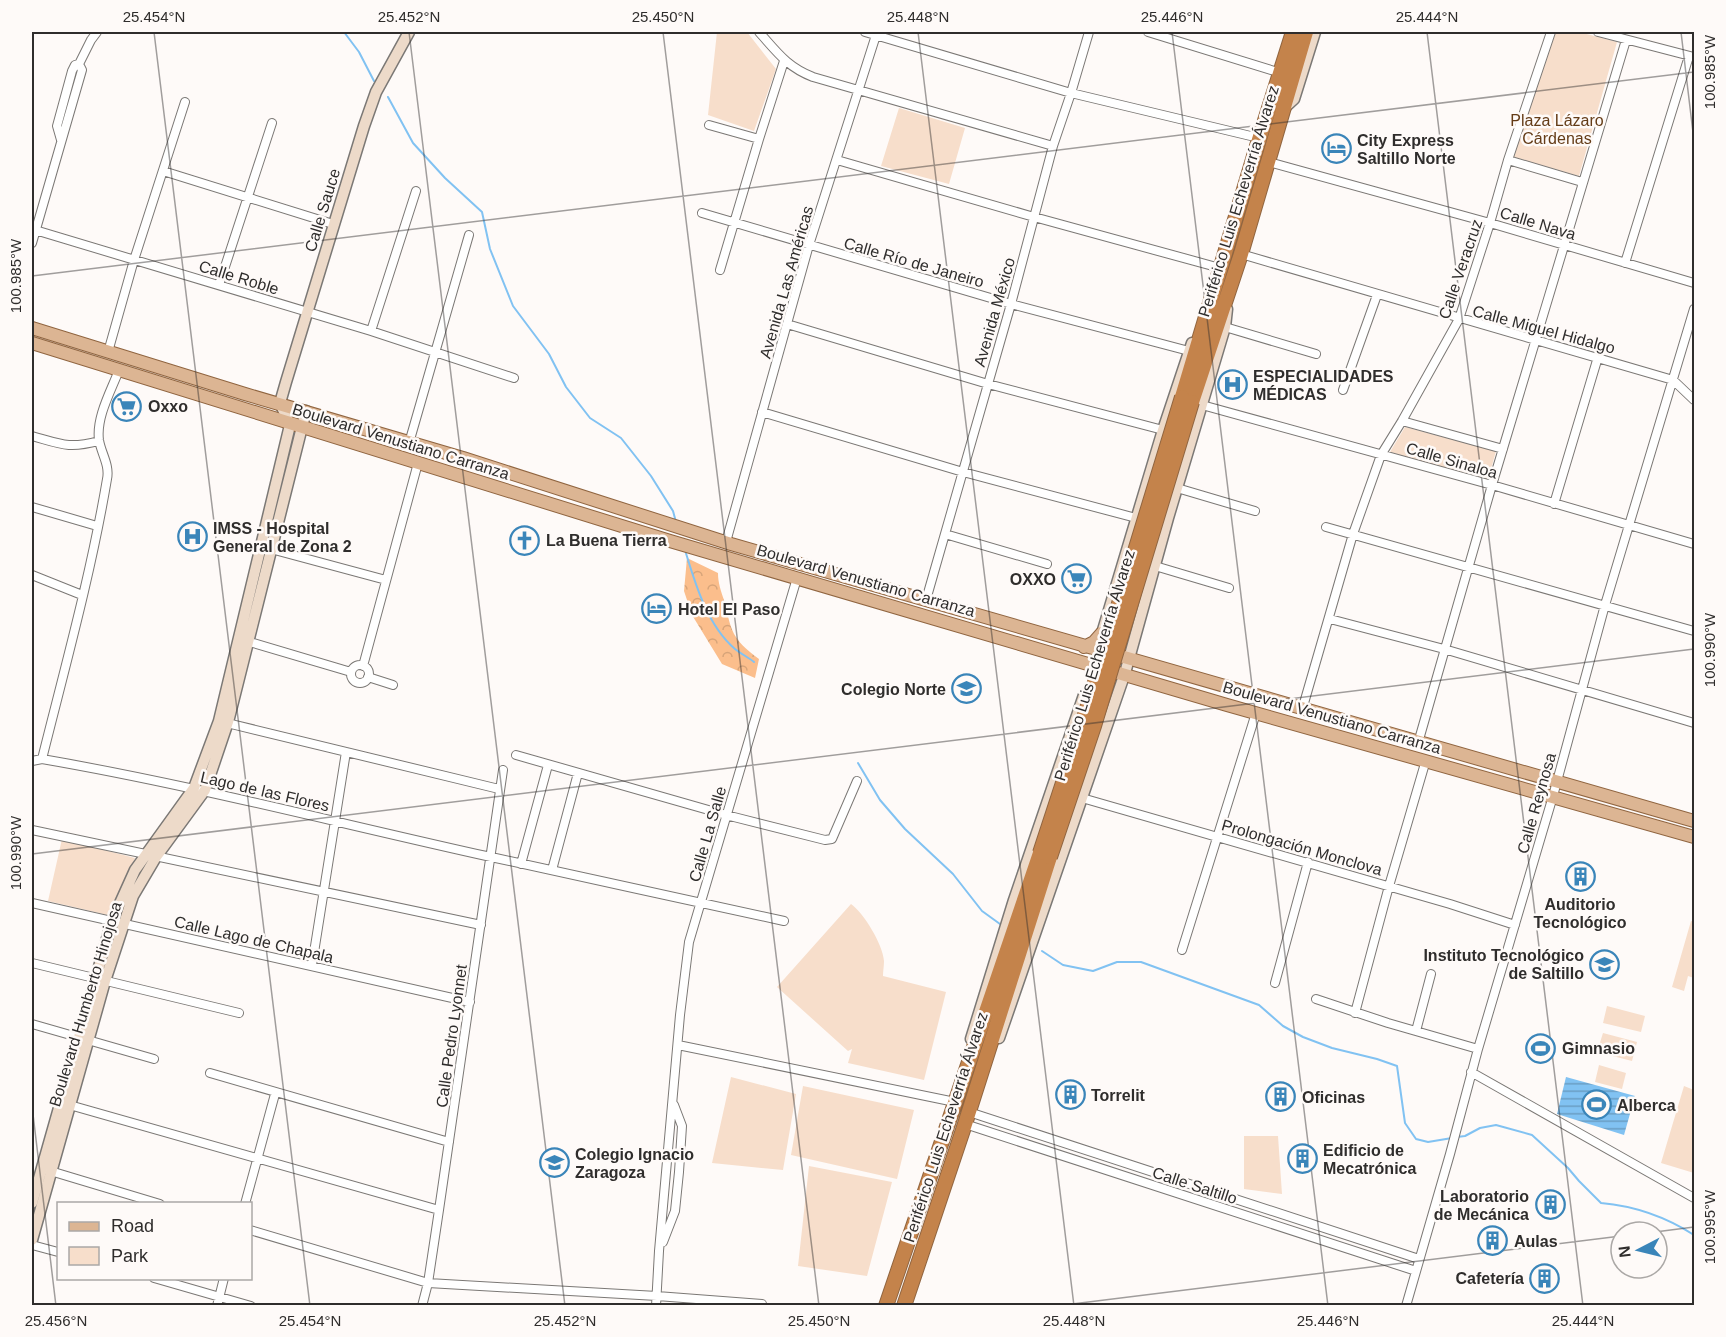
<svg xmlns="http://www.w3.org/2000/svg" width="1726" height="1337" viewBox="0 0 1726 1337" font-family="Arial,sans-serif">
<defs>
<pattern id="forest-crowns" width="20" height="18" patternUnits="userSpaceOnUse" patternTransform="scale(1.5)"><rect width="20" height="18" fill="#fbbe8c"/><path d="M2 6a3 3 0 1 1 6 0M12 15a3 3 0 1 1 6 0" fill="none" stroke="#d7a479"/></pattern>
<pattern id="water-rules" width="6" height="5" patternUnits="userSpaceOnUse" patternTransform="scale(1.5)"><rect width="6" height="5" fill="#81c2f2"/><path d="M0 2.5h6" fill="none" stroke="#6a9ec4"/></pattern>
</defs>
<rect width="100%" height="100%" fill="#fefaf8"/>
<path fill="url(#forest-crowns)" d="M687,558L718,573C718,583 721,591 724,600C732,632 731,638 759,659L755,678L722,664L692,615L684,591Z"/>
<path fill="#f7decb" d="M717,32H747L776,69L754,131L708,115Z
M1551,32H1579L1617,42L1579,176L1513,157Z
M899,108L965,128L949,184L881,166Z
M1405,427L1496,451L1488,480L1390,452Z
M62,839L135,858L112,916L48,901Z
M851,904C864,913 883,945 884,961C884,966 883,971 883,976L946,992L924,1080L848,1063L852,1049L848,1051L777,987Z
M1691,921L1694,922V978L1688,976L1684,991L1672,987Z
M1607,1006L1645,1016L1641,1032L1603,1023Z
M1603,1033L1637,1042L1632,1061L1597,1052Z
M1599,1065L1626,1073L1622,1089L1595,1082Z
M731,1077L796,1094L783,1170L712,1163Z
M803,1086L914,1110L897,1179L791,1155Z
M1684,1086L1694,1090V1173L1661,1163Z
M1244,1136H1278L1282,1194L1244,1189Z
M809,1166L892,1182L867,1276L798,1266Z"/>
<path fill="url(#water-rules)" d="M1566,1077L1635,1096L1624,1135L1557,1114Z"/>
<g fill="none" stroke-linecap="round" stroke-linejoin="round">
<path stroke="#81c2f2" stroke-width="2" d="M344,32L359,52L374,81
M388,97L413,143L445,178L482,212L490,249L513,306L549,354L566,387L590,418L621,438L651,476L673,511L676,522
M685,550C695,583 707,625 735,649C741,654 748,657 754,662
M858,763L880,800L905,829L953,874L982,911L1000,924
M1042,951L1063,965L1093,971L1117,962H1141L1259,1005L1283,1026L1303,1037L1332,1048L1377,1059L1397,1066L1405,1123L1416,1139L1428,1142L1452,1138
M1457,1137L1465,1136L1480,1128L1496,1125L1532,1135L1568,1168L1579,1181L1601,1203C1635,1206 1666,1217 1694,1235"/>
<defs>
<path id="street" d="M759,32C777,52 787,67 813,77L1053,146
M865,32L1071,93L1259,138
M1148,32L1281,73
M1598,32L1694,57
M79,64L91,40L97,32
M709,125L759,139
M837,160L1034,217L1220,268
M1508,160L1582,182
M1269,162L1490,223L1694,283
M163,171L333,224
M702,213L1011,304L1189,351
M35,230L371,331L514,378
M32,243L82,70L79,64L75,65L72,71L57,126L61,140
M1241,254L1673,380L1694,400
M1625,263L1689,56
M720,270L759,139L784,61
M219,285L272,123
M787,324L988,384L1163,430
M1225,327L1316,354
M371,331L416,191
M108,352L134,260L185,102
M1343,390L1377,295
M1202,405L1492,485L1694,544
M762,412L963,472L1136,518
M1402,421L1503,449
M32,436C61,444 68,449 99,441
M409,443L469,235
M1177,488L1255,511
M1554,504L1598,357
M32,507L97,526
M1326,527L1694,631
M945,534L1047,564
M726,542L809,245L877,32
M267,548L386,580
M1155,566L1229,588
M32,575L82,595
M926,600L1011,304L1053,146L1071,93L1089,32
M1330,619L1444,649L1694,723
M243,640L351,672
M351 674a9 9 0 1 1 18 0a9 9 0 1 1-18 0Z
M363,666L418,463
M368,677L393,685
M1302,710L1353,534L1381,455L1402,421L1459,319L1490,223L1508,160L1551,32
M223,722L499,789
M1418,743L1492,485L1626,40
M516,755L726,815L825,840L832,839L857,781
M42,759C65,667 91,574 107,479C110,465 101,453 99,440C96,417 111,391 119,370
M32,761L42,759C193,785 341,824 491,857C588,879 687,899 784,921
M1082,798L1450,904L1515,925
M32,830L481,925
M521,864L548,765
M552,870L578,773
M32,903L470,1002
M1182,950L1256,713
M32,963L239,1013
M312,965L346,752
M1275,983L1308,862
M1316,999L1388,1023L1478,1049
M1355,1013L1389,886L1426,760
M32,1024L154,1059
M1416,1031L1431,974
M678,1045L955,1102
M1471,1072L1694,1198
M210,1073L449,1142
M66,1104L439,1210
M969,1112L1419,1259
M965,1124L1416,1271
M47,1170L160,1204
M245,1204L275,1094
M250,1230L428,1283L657,1296L762,1304
M663,1242L675,1211L679,1172L682,1126L674,1105
M32,1245L58,1252
M154,1278L251,1306
M217,1306L224,1278
M422,1306L428,1283L439,1210L503,770
M656,1306L659,1251L680,1015L689,942L797,578
M1406,1306L1450,1154L1478,1049L1553,796L1605,605L1694,309"/>
<path id="secondary" d="M1282,110L1294,99L1315,32
M1100,640L1163,430L1192,343
M999,1038L1125,673L1168,518L1225,327L1227,309
M971,1039L1014,900L1084,695
M32,1203L112,921L135,870L194,788L219,721L290,425L280,403L286,382L364,126L376,92L409,32
M32,1240L105,981L133,896L156,857L205,790L228,722L306,411"/>
<path id="primary" d="M32,328L245,394L463,458L731,544L1694,821
M32,343L670,541L1227,705L1694,837
M1084,647L1094,642L1102,633"/>
<path id="highway" d="M1182,397L1257,146L1293,32
M1192,402L1241,254L1306,32
M886,1306L1040,853
M904,1306L965,1124L1050,857"/>
</defs>
<use href="#street" stroke="#7b7875" stroke-width="10"/>
<use href="#secondary" stroke="#7b7875" stroke-width="13"/>
<use href="#primary" stroke="#906540" stroke-width="14"/>
<use href="#highway" stroke="#906540" stroke-width="16"/>
<use href="#street" stroke="#fff" stroke-width="8"/>
<use href="#secondary" stroke="#eddac9" stroke-width="10"/>
<use href="#primary" stroke="#dcb593" stroke-width="12"/>
<use href="#highway" stroke="#c4834b" stroke-width="14"/>
<defs>
<path id="highway-bridge" d="M1040,853L1082,725L1182,397
M1050,857L1094,726L1192,402"/>
</defs>
<use href="#highway-bridge" stroke="#906540" stroke-width="16" stroke-linecap="butt"/>
<use href="#highway-bridge" stroke="#c4834b" stroke-width="14"/>
</g>
<path fill="none" stroke="#2f2d2c" stroke-width="1.5" stroke-opacity="0.45" d="M154,32L310,1306M409,32L565,1306M663,32L819,1306M918,32L1074,1306M1172,32L1328,1306M1427,32L1583,1306M1681,32L1694,141M32,276L1694,72M32,854L1694,649M32,1106L56,1306M1655,1232L1694,1227M1056,1306L1621,1236"/>
<defs>
<symbol id="hotel-ring" viewBox="-11 -11 22 22"><circle r="9.5" fill="#fefaf8" stroke="#3a85b9" stroke-width="1.5"/><path d="M-6-4.5h1.5V1H6V5H4.5V3h-9V5H-6ZM-4 0a1.8 1.8 0 1 1 3.6 0ZM.5 0V-2.5h3Q6-2.5 6 0Z" fill="#3a85b9"/></symbol>
<symbol id="hospital-ring" viewBox="-11 -11 22 22"><circle r="9.5" fill="#fefaf8" stroke="#3a85b9" stroke-width="1.5"/><path d="M-5-5h3v3.5h4V-5h3V5h-3V1.5h-4V5h-3Z" fill="#3a85b9"/></symbol>
<symbol id="supermarket-ring" viewBox="-11 -11 22 22"><circle r="9.5" fill="#fefaf8" stroke="#3a85b9" stroke-width="1.5"/><path d="M-6-5.5h2.5l.6 2H6L4.5 2H-2.5L-4.4-4H-6ZM-1.5 3.2a1.3 1.3 0 1 0 .1 0ZM3 3.2a1.3 1.3 0 1 0 .1 0Z" fill="#3a85b9"/></symbol>
<symbol id="church-ring" viewBox="-11 -11 22 22"><circle r="9.5" fill="#fefaf8" stroke="#3a85b9" stroke-width="1.5"/><path d="M-1.2-6h2.4v3.5h3.3v2.4h-3.3V6h-2.4V-.1h-3.3v-2.4h3.3Z" fill="#3a85b9"/></symbol>
<symbol id="school-ring" viewBox="-11 -11 22 22"><circle r="9.5" fill="#fefaf8" stroke="#3a85b9" stroke-width="1.5"/><path d="M0-5L7-2L0 1L-7-2ZM-4 1L0 2.5L4 1V4Q0 6-4 4Z" fill="#3a85b9"/></symbol>
<symbol id="building-ring" viewBox="-11 -11 22 22"><circle r="9.5" fill="#fefaf8" stroke="#3a85b9" stroke-width="1.5"/><path d="M-4-6H4V6H1V3H-1V6H-4ZM-2.5-4.3h1.7v1.8h-1.7ZM.8-4.3h1.7v1.8H.8ZM-2.5-1h1.7V.8h-1.7ZM.8-1h1.7V.8H.8Z" fill="#3a85b9"/></symbol>
<symbol id="university-ring" viewBox="-11 -11 22 22"><circle r="9.5" fill="#fefaf8" stroke="#3a85b9" stroke-width="1.5"/><path d="M0-5L7-2L0 1L-7-2ZM-4 1L0 2.5L4 1V4Q0 6-4 4Z" fill="#3a85b9"/></symbol>
<symbol id="stadium-ring" viewBox="-11 -11 22 22"><circle r="9.5" fill="#fefaf8" stroke="#3a85b9" stroke-width="1.5"/><path d="M0-5a6.5 5 0 1 0 0 10a6.5 5 0 1 0 0-10ZM-3.5-1.8h7v3.6h-7Z" fill="#3a85b9"/></symbol>
</defs>
<g fill-rule="evenodd">
<use href="#hotel-ring" x="1320" y="132" width="33" height="33"/>
<use href="#hospital-ring" x="1216" y="368" width="33" height="33"/>
<use href="#supermarket-ring" x="110" y="390" width="33" height="33"/>
<use href="#hospital-ring" x="176" y="520" width="33" height="33"/>
<use href="#church-ring" x="508" y="524" width="33" height="33"/>
<use href="#supermarket-ring" x="1060" y="562" width="33" height="33"/>
<use href="#hotel-ring" x="640" y="592" width="33" height="33"/>
<use href="#school-ring" x="950" y="672" width="33" height="33"/>
<use href="#building-ring" x="1564" y="860" width="33" height="33"/>
<use href="#university-ring" x="1588" y="948" width="33" height="33"/>
<use href="#stadium-ring" x="1524" y="1032" width="33" height="33"/>
<use href="#building-ring" x="1054" y="1078" width="33" height="33"/>
<use href="#building-ring" x="1264" y="1080" width="33" height="33"/>
<use href="#stadium-ring" x="1580" y="1088" width="33" height="33"/>
<use href="#building-ring" x="1286" y="1142" width="33" height="33"/>
<use href="#school-ring" x="538" y="1146" width="33" height="33"/>
<use href="#building-ring" x="1534" y="1188" width="33" height="33"/>
<use href="#building-ring" x="1476" y="1224" width="33" height="33"/>
<use href="#building-ring" x="1528" y="1262" width="33" height="33"/>
</g>
<g text-anchor="middle" stroke-width="5" stroke-linejoin="round" paint-order="stroke">
<g font-size="16" fill="#643c17" stroke="#fefaf8">
<text x="1557" y="126">Plaza Lázaro<tspan x="1557" dy="18">Cárdenas</tspan></text>
</g>
<g font-size="16" font-weight="bold" fill="#2f2d2c" stroke="#fefaf8" text-anchor="start">
<text x="1357" y="146">City Express<tspan x="1357" dy="18">Saltillo Norte</tspan></text>
<text x="1253" y="382">ESPECIALIDADES<tspan x="1253" dy="18">MÉDICAS</tspan></text>
<text x="148" y="412">Oxxo</text>
<text x="213" y="534">IMSS - Hospital<tspan x="213" dy="18">General de Zona 2</tspan></text>
<text x="546" y="546">La Buena Tierra</text>
<text x="1056" y="585" text-anchor="end">OXXO</text>
<text x="678" y="615">Hotel El Paso</text>
<text x="946" y="695" text-anchor="end">Colegio Norte</text>
<text x="1580" y="910" text-anchor="middle">Auditorio<tspan x="1580" dy="18">Tecnológico</tspan></text>
<text x="1584" y="961" text-anchor="end">Instituto Tecnológico<tspan x="1584" dy="18">de Saltillo</tspan></text>
<text x="1562" y="1054">Gimnasio</text>
<text x="1091" y="1101">Torrelit</text>
<text x="1302" y="1103">Oficinas</text>
<text x="1617" y="1111">Alberca</text>
<text x="1323" y="1156">Edificio de<tspan x="1323" dy="18">Mecatrónica</tspan></text>
<text x="575" y="1160">Colegio Ignacio<tspan x="575" dy="18">Zaragoza</tspan></text>
<text x="1529" y="1202" text-anchor="end">Laboratorio<tspan x="1529" dy="18">de Mecánica</tspan></text>
<text x="1514" y="1247">Aulas</text>
<text x="1524" y="1284" text-anchor="end">Cafetería</text>
</g>
<g font-size="16" fill="#2f2d2c" stroke="#fefaf8">
<text transform="translate(1238 201) rotate(-73)" y="6">Periférico Luis Echeverría Álvarez</text>
<text transform="translate(322 210) rotate(-73)" y="6">Calle Sauce</text>
<text transform="translate(1538 223) rotate(17)" y="6">Calle Nava</text>
<text transform="translate(914 262) rotate(16)" y="6">Calle Río de Janeiro</text>
<text transform="translate(1460 269) rotate(-71)" y="6">Calle Veracruz</text>
<text transform="translate(239 277) rotate(17)" y="6">Calle Roble</text>
<text transform="translate(786 282) rotate(-74)" y="6">Avenida Las Américas</text>
<text transform="translate(994 312) rotate(-74)" y="6">Avenida México</text>
<text transform="translate(1544 329) rotate(15)" y="6">Calle Miguel Hidalgo</text>
<text transform="translate(401 441) rotate(17)" y="6">Boulevard Venustiano Carranza</text>
<text transform="translate(1452 460) rotate(16)" y="6">Calle Sinaloa</text>
<text transform="translate(866 580) rotate(16)" y="6">Boulevard Venustiano Carranza</text>
<text transform="translate(1094 665) rotate(-73)" y="6">Periférico Luis Echeverría Álvarez</text>
<text transform="translate(1332 717) rotate(16)" y="6">Boulevard Venustiano Carranza</text>
<text transform="translate(265 791) rotate(13)" y="6">Lago de las Flores</text>
<text transform="translate(1536 803) rotate(-74)" y="6">Calle Reynosa</text>
<text transform="translate(707 834) rotate(-74)" y="6">Calle La Salle</text>
<text transform="translate(1302 847) rotate(16)" y="6">Prolongación Monclova</text>
<text transform="translate(254 939) rotate(13)" y="6">Calle Lago de Chapala</text>
<text transform="translate(85 1004) rotate(-73)" y="6">Boulevard Humberto Hinojosa</text>
<text transform="translate(451 1036) rotate(-82)" y="6">Calle Pedro Lyonnet</text>
<text transform="translate(945 1127) rotate(-72)" y="6">Periférico Luis Echeverría Álvarez</text>
<text transform="translate(1195 1185) rotate(18)" y="6">Calle Saltillo</text>
</g>
</g>
<rect width="1726" height="1337" fill="none" stroke="#fefaf8" stroke-width="66"/>
<rect x="57" y="1202" width="195" height="78" fill="#fefaf8" stroke="#aba8a6" stroke-width="1.5"/>
<rect x="69" y="1222" width="30" height="9" fill="#dcb593" stroke="#aba8a6" stroke-width="1.5"/>
<text x="111" y="1232" font-size="18" fill="#2f2d2c">Road</text>
<rect x="69" y="1247" width="30" height="18" fill="#f7decb" stroke="#aba8a6" stroke-width="1.5"/>
<text x="111" y="1262" font-size="18" fill="#2f2d2c">Park</text>
<g transform="translate(1639 1250) rotate(263)"><circle r="28" fill="#fefaf8" stroke="#aba8a6" stroke-width="1.5"/>
<path d="M0-4.5L10 22L0 15L-10 22Z" fill="#3a85b9"/>
<text y="-9" font-size="16" font-weight="bold" text-anchor="middle" fill="#2f2d2c">N</text>
</g>
<rect x="33" y="33" width="1660" height="1271" fill="none" stroke="#2f2d2c" stroke-width="2"/>
<g font-size="15" text-anchor="middle" fill="#2f2d2c">
<text x="154" y="22">25.454°N</text>
<text x="409" y="22">25.452°N</text>
<text x="663" y="22">25.450°N</text>
<text x="918" y="22">25.448°N</text>
<text x="1172" y="22">25.446°N</text>
<text x="1427" y="22">25.444°N</text>
<text transform="translate(1710 72) rotate(-90)" y="5">100.985°W</text>
<text transform="translate(16 276) rotate(-90)" y="5">100.985°W</text>
<text transform="translate(1710 650) rotate(-90)" y="5">100.990°W</text>
<text transform="translate(16 853) rotate(-90)" y="5">100.990°W</text>
<text transform="translate(1710 1227) rotate(-90)" y="5">100.995°W</text>
<text x="56" y="1326">25.456°N</text>
<text x="310" y="1326">25.454°N</text>
<text x="565" y="1326">25.452°N</text>
<text x="819" y="1326">25.450°N</text>
<text x="1074" y="1326">25.448°N</text>
<text x="1328" y="1326">25.446°N</text>
<text x="1583" y="1326">25.444°N</text>
</g>
</svg>
